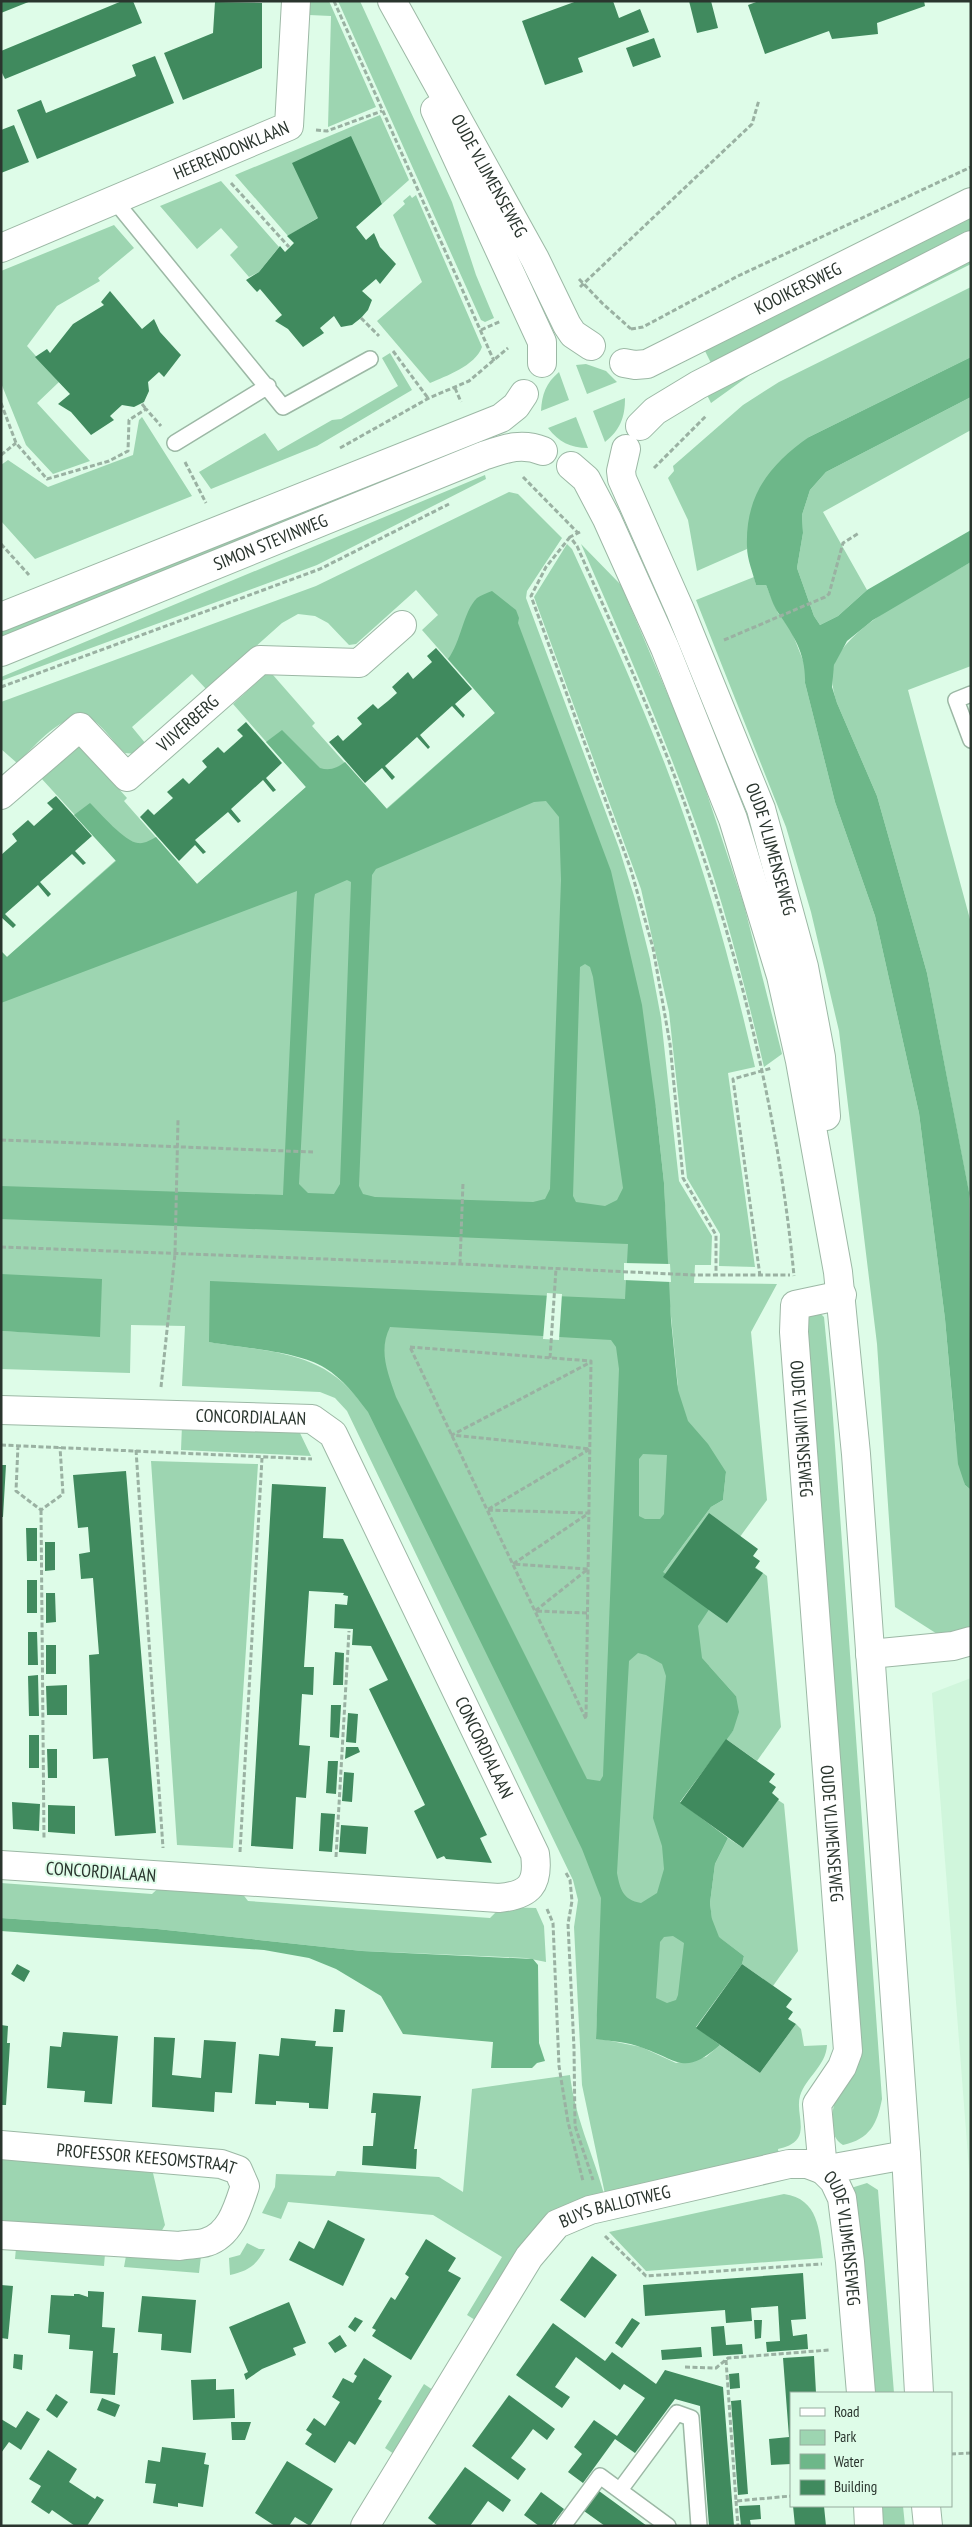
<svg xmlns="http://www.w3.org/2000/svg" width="972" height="2527" viewBox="0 0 972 2527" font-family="'PT Sans Narrow',sans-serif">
<rect width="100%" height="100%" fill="#defce8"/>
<path fill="#d0f6dc" d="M971,1678V2195L932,1693Z"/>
<path fill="#9dd5b1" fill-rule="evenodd" d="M310,1H329L376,107L328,127L331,16L309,15Z
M338,1H360L452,202L476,275L494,318L485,322L481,320Z
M380,115L409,180L382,204L381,201L319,217L288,236L235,175Z
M221,181L279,247L259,272L249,277L230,255L238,247L221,228L197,249L160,206Z
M410,195L412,198L416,195L482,347C475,366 446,376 430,383L377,321L422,282L393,215L405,204L403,201Z
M971,211V234L713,367L702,345Z
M114,225L134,248L98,278L100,281L57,306L27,346L59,382L37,403L90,461L53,474L26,445L1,383V271Z
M971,252V264L750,375L711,403L705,391Z
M971,287V357L809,437L750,516L747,549L697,571L688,520L668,478L674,471L673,466L743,405L779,382Z
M390,353L412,390L317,446L211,489L199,472L265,433L278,451L332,420L341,419L398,386L382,358Z
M586,364L606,371L617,382L587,394L576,365Z
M559,372L569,400L541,411C542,394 546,383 559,372Z
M971,397V430L823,512L867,590L838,616L820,625L814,616L797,568L803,533L802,515L810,490L826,472Z
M625,398C625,418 620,430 605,442L593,411Z
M142,417L192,496L35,559L1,521V465L8,460L48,487L133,455L139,420Z
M576,417L588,448C570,448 559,442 548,428Z
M453,447L457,457L1,646V628Z
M485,475L486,479L317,565L1,681V677Z
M509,492L518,494L562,538L527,591L526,598L619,848L635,899L650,959L661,1018L679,1181L712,1236L711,1265H695L694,1283L777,1284L751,1332L767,1500L731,1549L767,1576L781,1727L757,1761L726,1739L733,1731L736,1696L709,1666L658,1797L712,1920L710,1903L715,1864L728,1838L743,1848L778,1800L784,1804L798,1951L773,1986L742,1964L744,1956L720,1938L667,2029L597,2015L596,2038L641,2047L676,2063L706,2057L720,2045L760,2073L796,2024L801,2029L804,2046L827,2045C826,2066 806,2077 800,2096C796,2110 805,2127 798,2138C793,2145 786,2147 778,2149L779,2156L605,2194L582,2085L574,1927L578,1900L573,1880L347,1411L335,1398L320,1392L182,1386L185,1326L131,1325L130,1373L1,1369V1331L100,1336V1324L1,1321V951L7,957L116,860L41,778L77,747L83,749L127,798L124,801L197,884L306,787L233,704L266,674L273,675L315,723L312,726L386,809L495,713L422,630L438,615L416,590L356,644L349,645L328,623L315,616L298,614L282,623L207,690L192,674L132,727L146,744L136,754L125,753C115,744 108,733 98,724C70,700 36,746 17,763L1,749V702L316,586ZM554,753L656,1109L664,1183L669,1296L678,1387L657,1329ZM289,1329L344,1367L359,1400C321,1350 267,1352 209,1342ZM726,1472L723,1500L711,1507L663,1572Z
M567,544L572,549C615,643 658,738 691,836C717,912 737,989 755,1067L728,1073L755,1267L719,1266L720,1234L687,1178L669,1012L641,889L534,597Z
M581,544L621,585L696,761L744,905L782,1054L764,1067C743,977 720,887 687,800C655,713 618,629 581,544Z
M971,562V666L908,690L971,923V1204L927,973L877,796L837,703C833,691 830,678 834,665C847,624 934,584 971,562Z
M754,577L756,585H766L778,613L791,630L806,668L805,683L835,802L875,916L919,1113L945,1319L955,1432L965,1485L971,1490V1630L945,1639L895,1607L877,1344L839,1031L811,912L786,827L696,600Z
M811,1312H819L824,1317L831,1390L882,2099C877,2124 870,2139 843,2145C824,2134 834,2102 840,2084L804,1322Z
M182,1425L299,1431L311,1456L181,1450Z
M151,1461L258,1464L233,1848L177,1845Z
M1,1883L152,1894L164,1883L238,1888L248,1901L490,1918L501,1907L536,1908L544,1926L546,1962L526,1958L362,1951L157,1929L1,1918Z
M570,2075C575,2121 598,2164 608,2210L555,2229L480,2323L467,2315L502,2257L433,2215L288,2202L281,2219L262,2213L275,2187L276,2174L335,2176L337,2171L439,2177L463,2192L472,2089Z
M1,2155L145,2166L153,2173L165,2225L161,2232L1,2226Z
M867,2183L878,2190L894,2393H869L851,2188Z
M784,2194C819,2199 819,2230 823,2258L646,2271L609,2232Z
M247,2243L259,2249H265C256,2266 248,2271 230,2275L229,2258L240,2255Z
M16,2248L105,2254L104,2266L15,2259Z
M126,2256H201L199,2273L124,2267Z
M424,2384L436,2392L397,2456L385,2448Z
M878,2506H903L905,2526H880Z"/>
<path fill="#6db789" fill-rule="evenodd" d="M971,357V397L826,472L810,490L802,515L803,533L797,568L814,616L820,625L838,616L867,590L971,530V562L873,620L847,641L834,665L832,687L837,703L877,796L927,973L969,1192L971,1490L965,1485L958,1464L945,1319L919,1113L875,916L835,802L805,683C806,654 794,636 779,614C773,606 770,594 766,585H756C753,573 747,559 747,547C745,496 769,465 809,437Z
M492,591L516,610L519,618L518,623L611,871L642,1005L656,1109L664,1183L671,1320L678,1390L688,1421L708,1444L726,1472L723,1500L711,1507L663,1572L710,1608L698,1626L702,1658L736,1696L739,1712L733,1731L680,1802L728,1838L715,1864L710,1903L712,1919L719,1937L744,1956L742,1964L696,2027L720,2045C684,2076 680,2061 643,2048C628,2042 611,2041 596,2039L601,1898L582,1849L368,1412C355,1395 343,1379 325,1368C298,1351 241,1348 209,1342L210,1281L625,1299L628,1244L1,1219V1186L283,1195L297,891L1,1003V951L7,957L116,861L74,815L90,803C100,813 125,842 138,843C144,844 151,840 156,837L197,884L306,787L266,742L282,730L320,768C330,771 337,768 345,762L387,809L495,713L448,659C461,642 463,612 477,598C481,595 487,593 492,591ZM546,801L559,817L561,880L550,1189L545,1199L533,1202L375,1197L363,1194L359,1186L372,875L376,869L534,802ZM347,880L351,882L340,1184L334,1194L308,1193L299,1184L314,899L315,894ZM585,964L590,967L593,977L623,1188L617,1200L605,1206L576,1202L573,1196L580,967ZM390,1327L611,1340L616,1347L619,1369L603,1776L600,1781L587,1779L396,1397C388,1373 378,1351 390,1327ZM643,1454L667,1455L664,1514L660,1519H645L639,1516V1459ZM638,1653L646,1655L662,1664L666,1676L653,1818L662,1846L664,1869L657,1893L641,1903C623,1900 620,1889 617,1873L629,1661ZM673,1936L684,1943L678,1995L676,2000L667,2003L656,1998L660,1942L664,1937Z
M1,1274L102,1279L100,1337L1,1331Z
M1,1918L157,1929L362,1951L533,1959L538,1965L539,2043L545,2061L537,2063L532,2068H491L493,2042L403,2034L381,1996L336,1969L309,1958L264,1950L1,1931Z"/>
<path fill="#defce8" d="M624,1263L670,1264L671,1282L624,1280Z
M547,1293L562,1294L559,1340L543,1339Z"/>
<path fill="#408a5e" d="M1,1H31L1,13Z
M122,1H133L142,23L5,79L1,71V51Z
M577,1H613L619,18L640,9L649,32L578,58L583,72L545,85L522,21Z
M689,1H711L718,28L697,33Z
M759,1H924L925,6L877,23L878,34L832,39L829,31L765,54L748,5Z
M215,2L262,3V68L183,100L164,53L213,33Z
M654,38L661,57L633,67L626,48Z
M155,56L174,103L37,159L17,110L41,100L46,113L136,76L132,65Z
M14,125L29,162L1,173V130Z
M351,136L382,204L356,227L366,240L374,233L380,247L396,264L380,284L376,279L362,291L372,300L368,310L361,318L352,325L341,327L334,316L320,328L324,333L303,347L288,329L275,321L282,315L260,289L257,292L246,280L259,272L280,246L285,252L294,243L287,236L318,218L292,163Z
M110,291L142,329L154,319L160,332L181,355L164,377L159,372L148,382L149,391L144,402L134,407L122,405L110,416L114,420L91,435L71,412L58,404L70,394L35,357L47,349L50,353L73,324L104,305L101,302Z
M436,648L472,689L455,704L465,715L463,718L452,706L420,735L430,747L428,749L417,737L385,766L395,777L392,780L382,768L365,783L329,742L338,735L343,741L362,724L357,718L373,704L378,709L388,701L397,693L392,687L408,672L413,679L432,662L427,656Z
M246,722L282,763L266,778L276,790L273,792L263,780L231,809L241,821L238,823L228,812L195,840L206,852L203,854L195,845L179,861L140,817L148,809L154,815L173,798L167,792L183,778L189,784L207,767L202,761L218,747L224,753L233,745L243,736L237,730Z
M56,796L92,836L75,851L86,863L83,865L72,854L40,882L51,894L48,897L38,885L5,914L16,925L13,928L1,917V855L17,841L12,834L28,820L34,826L53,809L47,803Z
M1,1465H6L3,1517H1Z
M126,1471L156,1833L115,1836L108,1758L93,1759L89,1655L99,1654L93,1578L81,1579L79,1554L90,1552L88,1527L78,1528L73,1475Z
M272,1484L326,1487L323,1538L343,1539L487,1835L480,1838L492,1863L446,1859L444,1856L437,1859L414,1811L425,1805L369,1689L388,1680L371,1646L352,1645L353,1629L334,1628L335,1604L347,1605L348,1596L343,1595L344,1593L309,1591L304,1667H314L313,1695L302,1694L299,1745L310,1746L306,1798L296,1797L293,1849L251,1846Z
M709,1513L758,1549L753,1556L760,1561L755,1568L763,1573L727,1623L663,1577Z
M26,1528H37V1561H27Z
M45,1542H55V1570L45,1571Z
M27,1580H37V1613H27Z
M46,1593H55L56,1622L46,1623Z
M28,1632H37L38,1665H28Z
M46,1645H56V1674H46Z
M335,1652L344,1653L343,1685H333Z
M38,1675L39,1716H29L28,1676Z
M67,1685V1715H47L46,1686Z
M331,1705H341L339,1738L330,1737Z
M348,1713L358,1714L356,1743L346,1742Z
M29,1735H39V1768H29Z
M726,1739L775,1774L769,1782L776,1787L772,1793L779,1799L743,1848L680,1803Z
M346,1747H358L360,1752L345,1759Z
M47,1749H57V1778H48Z
M328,1761H338L336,1794L326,1793Z
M344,1772L354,1773L352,1802L342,1801Z
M12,1802L40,1804L39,1831L13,1829Z
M48,1805L75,1806V1834L48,1832Z
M321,1813L335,1814L332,1852L319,1851Z
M341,1825L368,1827L366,1854L339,1852Z
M17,1964L30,1971L24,1982L11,1974Z
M742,1964L792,1999L786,2007L793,2012L788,2019L796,2024L760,2073L696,2028Z
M335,2009L345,2010L343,2032H333Z
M1,2025L8,2026L7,2043H10L6,2105H1Z
M63,2032L118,2036L112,2104L84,2102L85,2091L47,2088L50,2046L61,2047Z
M154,2037L175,2038L172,2075L201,2078L204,2040L236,2042L232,2093L215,2092L214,2112L152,2107Z
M281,2038L316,2041L315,2046L333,2047L328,2109L309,2108V2103L276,2101V2105L255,2104L259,2054L279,2056Z
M373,2093L421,2096L414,2149H417L416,2169L362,2165L363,2146H373L376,2113H371Z
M328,2220L365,2239L343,2286L289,2260L299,2241L314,2249Z
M426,2239L456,2258L448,2271L461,2278L411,2360L372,2336L376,2330L372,2328L391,2297L395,2300L409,2277L405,2274Z
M592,2256L617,2275L585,2318L560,2300Z
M803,2273L806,2319L791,2320L793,2336L807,2334L808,2349L767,2352L766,2342L780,2341L778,2306L751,2308L752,2321L726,2323L725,2310L645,2316L643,2285Z
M1,2285L13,2286L8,2339L1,2338Z
M88,2291L104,2292L102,2327L115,2328L113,2353H118L115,2395L90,2393L93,2351L69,2349L70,2335L48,2333L51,2295L74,2296V2294H79L88,2297Z
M142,2296L196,2300L191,2353L161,2350L162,2334L138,2332Z
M289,2302L306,2343L293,2348L296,2355L262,2369L246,2380L244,2374L248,2372L229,2327Z
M355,2317L363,2321L355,2332L348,2327Z
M632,2318L640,2323L622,2348L615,2343Z
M754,2320H762L761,2338L755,2339Z
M553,2323L605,2361L612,2352L656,2384L665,2370L723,2387L734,2526H709L700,2406L675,2399L635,2453L615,2439L583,2483L568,2472L582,2454L574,2447L594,2420L617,2436L645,2398L624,2384L620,2390L576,2357L555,2387L570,2397L562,2408L516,2375Z
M724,2326L726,2345L742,2344L743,2354L713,2356L711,2327Z
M340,2335L347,2346L335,2353L328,2343Z
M701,2347L702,2357L662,2360L661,2350Z
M14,2354L23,2355L22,2370L13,2368Z
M814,2356L816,2393H791V2464L771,2465L769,2439L789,2437L783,2358Z
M364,2358L392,2376L378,2399L382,2401L355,2445L349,2441L335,2463L305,2444L312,2434L306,2430L314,2418L325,2426L340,2402L332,2397L343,2378L353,2383L357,2376L354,2374Z
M739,2373L740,2388L730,2389L729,2374Z
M216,2379V2390L234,2389L235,2418L193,2420L191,2380Z
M56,2394L68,2402L57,2418L46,2410Z
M509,2395L555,2429L547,2440L533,2429L522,2444L511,2458L526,2469L518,2480L472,2446Z
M102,2398L120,2405L115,2417L97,2410Z
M741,2400L748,2494L738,2495L731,2401Z
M27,2411L40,2419L21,2450L9,2442L1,2453V2419L16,2428Z
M231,2422H251L245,2440H232Z
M162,2447L206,2453L204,2464L209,2465L203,2507L178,2503V2507L153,2503L156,2484L145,2483L148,2460L160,2462Z
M48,2450L77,2469L69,2482L95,2499L97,2496L104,2500L87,2526H75L52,2510L49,2514L31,2502L41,2486L29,2479Z
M287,2461L333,2489L310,2526L295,2517L289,2526H275L255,2513Z
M465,2467L511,2500L503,2512L488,2501L470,2526H438L428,2518Z
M599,2491L610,2499L647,2526H605L584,2511Z
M541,2492L564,2509L551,2526H539L524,2515Z
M760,2505L761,2519L750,2520L751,2526H741L739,2506Z
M793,2506H824L826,2526H795Z"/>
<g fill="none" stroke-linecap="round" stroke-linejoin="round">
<defs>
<path id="service" d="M115,201L283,407L370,359
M175,443L268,386
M971,694L956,700L971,740
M620,2490L677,2413L691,2418L699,2526
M563,2526L600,2476L668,2526"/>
<g id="minor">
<path id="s1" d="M1,248L289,126L296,1"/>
<path id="s2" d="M1,795L80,727L127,777L260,660L359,663L402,625"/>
<path id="s3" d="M842,1295L795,1305L794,1332L848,2051L842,2067L817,2104L823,2170L834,2181L842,2198L850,2262L861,2393"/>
<path id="s4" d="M1,1410L312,1419L333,1434L535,1854C539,1884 530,1895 499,1898L1,1865"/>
<path d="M870,1654L953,1646L971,1641"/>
<path id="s5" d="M1,2145L221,2164L238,2170L245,2186C238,2207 231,2234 207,2242C199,2245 188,2244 180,2246L1,2235"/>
<path d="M868,2506L869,2526"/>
<path id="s6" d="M365,2526L529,2257L557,2224L590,2210L789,2164H807L823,2170L906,2155"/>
</g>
<g id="tertiary">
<path id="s7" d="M392,1L535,259L567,325L573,334L591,346"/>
<path d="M435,110L542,342V363"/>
<path id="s8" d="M624,363L635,365L647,364L971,202"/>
<path d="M640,426L655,411L698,385L971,245"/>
<path id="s9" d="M626,449L621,471L622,479L680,610L761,809L804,967L821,1057L826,1116"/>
<path d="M571,466L586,479L607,519L665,648L733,819L781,976L800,1061L838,1272L856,1454L906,2155L919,2393"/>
<path d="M1,617L501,418L516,406L524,394"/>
<path id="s10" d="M1,652L483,456C504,449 521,442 543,451"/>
<path d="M926,2506L928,2526"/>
</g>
</defs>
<use href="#service" stroke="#9cb8a5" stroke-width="18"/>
<use href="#minor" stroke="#9cb8a5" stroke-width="30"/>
<use href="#tertiary" stroke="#9cb8a5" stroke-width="30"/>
<path stroke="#9ab1a2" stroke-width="3" stroke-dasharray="5 2.5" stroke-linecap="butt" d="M334,1L494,361
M316,130L327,131L382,111
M231,183L289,247
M579,279L603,304L631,329
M580,287L752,124L759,100
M361,318L379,336
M631,329L643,327L738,276L971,167
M481,330L501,321
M393,351L428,398
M455,388L461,402
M1,403L16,443L47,479L109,461L128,451L129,420L146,409L161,426
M142,404L146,409
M340,448L429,398L469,381L508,348
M1,455L16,443
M185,462L206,503
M654,468L706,416
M523,477L578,533
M580,532L570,537L577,546C618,639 660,731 693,827C743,968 780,1127 794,1276
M570,537L546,567L531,596L631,870L653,948L670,1044L683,1178L716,1235V1275
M1,544L29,575
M724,640L825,597L829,594L843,543L859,533
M1,687L320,569L449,504
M1,1140L313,1152
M1,1247L460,1264L694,1275H790
M460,1264L463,1182
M760,1276L733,1079L772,1068
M410,1347L591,1361L586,1719Z
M550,1358L556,1269
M161,1387L175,1254L178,1120
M1,1445L312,1459
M18,1445L16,1491L41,1510L63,1494L60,1447
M136,1450L163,1848
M41,1510L44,1840
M587,1613L535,1611L588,1569L513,1564L589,1513L487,1510L590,1449L452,1435L591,1362
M240,1852L262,1458
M336,1857L349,1631
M566,1873L570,1880L572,1901L568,1924L574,2048L575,2126L593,2180
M547,1909L553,1923L559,2066L568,2122L583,2181
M605,2236L646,2276L822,2264
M726,2360L736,2501L791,2496
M685,2367L716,2368L728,2358L829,2350
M951,2454L971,2453
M736,2501L738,2526"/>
<use href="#service" stroke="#fff" stroke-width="15"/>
<use href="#minor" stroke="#fff" stroke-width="28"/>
<use href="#tertiary" stroke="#fff" stroke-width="28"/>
</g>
<g text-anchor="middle" stroke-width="4" stroke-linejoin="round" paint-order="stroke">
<g font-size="18" fill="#2a352e" stroke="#defce8">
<text dy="6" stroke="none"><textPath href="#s1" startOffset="250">HEERENDONKLAAN</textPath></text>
<text dy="6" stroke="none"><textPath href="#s7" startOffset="200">OUDE VLIJMENSEWEG</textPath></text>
<text dy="6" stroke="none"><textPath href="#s8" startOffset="192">KOOIKERSWEG</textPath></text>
<text dy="6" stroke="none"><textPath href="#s10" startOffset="291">SIMON STEVINWEG</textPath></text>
<text dy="6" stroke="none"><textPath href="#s2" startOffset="254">VIJVERBERG</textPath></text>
<text dy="6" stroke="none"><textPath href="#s9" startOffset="430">OUDE VLIJMENSEWEG</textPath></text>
<text dy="6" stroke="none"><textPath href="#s4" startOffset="250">CONCORDIALAAN</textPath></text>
<text dy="6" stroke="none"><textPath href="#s3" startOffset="172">OUDE VLIJMENSEWEG</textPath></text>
<text dy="6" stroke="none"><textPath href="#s4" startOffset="685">CONCORDIALAAN</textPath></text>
<text dy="6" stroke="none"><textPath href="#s3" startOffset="578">OUDE VLIJMENSEWEG</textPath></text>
<text transform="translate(101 1872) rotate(4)" y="6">CONCORDIALAAN</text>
<text dy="6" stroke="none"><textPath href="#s5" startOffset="146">PROFESSOR KEESOMSTRAAT</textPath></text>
<text dy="6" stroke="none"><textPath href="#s6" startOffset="419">BUYS BALLOTWEG</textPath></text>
<text dy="6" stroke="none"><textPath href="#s3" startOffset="998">OUDE VLIJMENSEWEG</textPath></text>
</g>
</g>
<rect width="972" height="2527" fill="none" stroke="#2a352e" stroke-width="5"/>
<rect x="790" y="2392" width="162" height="115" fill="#defce8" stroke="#96ac9e"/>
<rect x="800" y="2408" width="25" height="8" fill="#ffffff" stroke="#96ac9e"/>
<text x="834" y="2417" font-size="15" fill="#2a352e">Road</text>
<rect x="800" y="2430" width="25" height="15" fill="#9dd5b1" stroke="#96ac9e"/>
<text x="834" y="2442" font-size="15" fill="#2a352e">Park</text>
<rect x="800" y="2454" width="25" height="15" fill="#6db789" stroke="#96ac9e"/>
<text x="834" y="2467" font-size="15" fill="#2a352e">Water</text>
<rect x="800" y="2480" width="25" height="15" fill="#408a5e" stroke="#96ac9e"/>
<text x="834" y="2492" font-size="15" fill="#2a352e">Building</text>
</svg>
